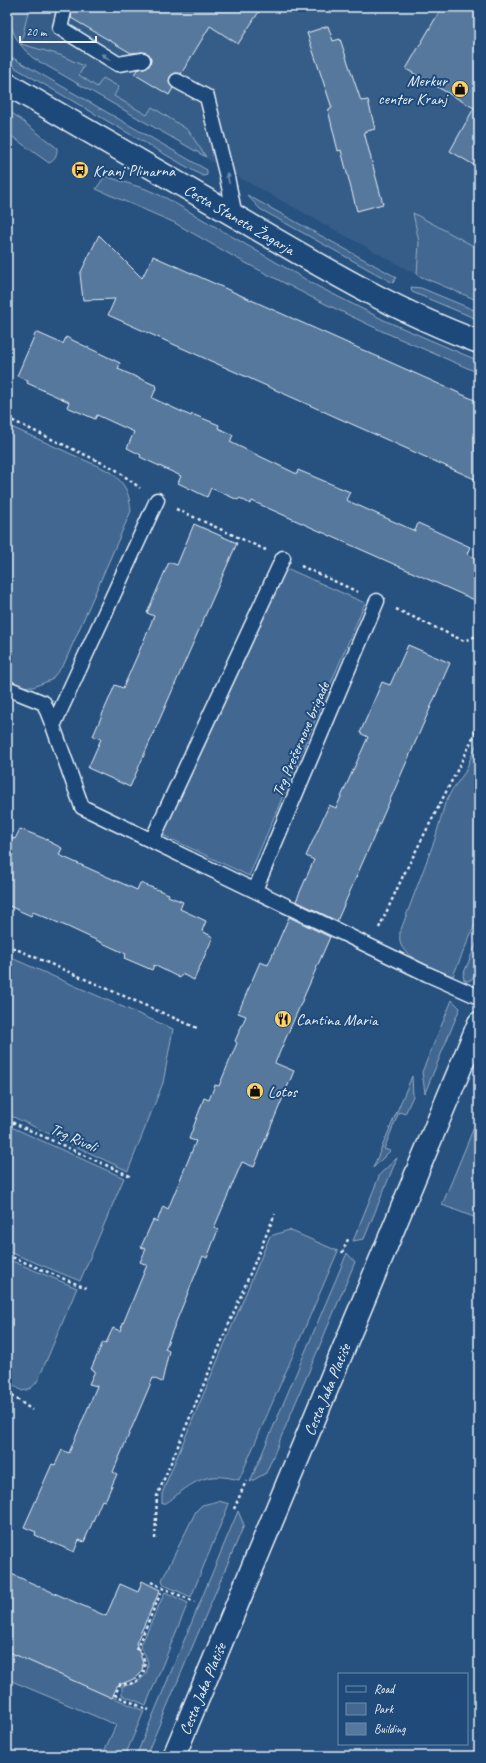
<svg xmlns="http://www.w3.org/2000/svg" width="486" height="1763" viewBox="0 0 486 1763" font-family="Caveat,sans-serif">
<rect width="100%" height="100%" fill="#27517f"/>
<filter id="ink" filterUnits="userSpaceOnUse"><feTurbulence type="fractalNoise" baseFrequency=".025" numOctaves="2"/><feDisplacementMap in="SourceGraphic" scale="8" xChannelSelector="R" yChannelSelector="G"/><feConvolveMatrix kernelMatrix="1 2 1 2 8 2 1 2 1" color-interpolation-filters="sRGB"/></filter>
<g filter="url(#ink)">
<path fill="#355d88" d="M7,7H479V301L417,275L242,179L33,58L19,44L13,33L7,13Z"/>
<path fill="#436891" stroke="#96acc4" d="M8,7H29L21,44L60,55L84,66L79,75L97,87L103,78L119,87L114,96L147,115L152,107L188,130L206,157L33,58C17,44 9,29 8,7Z
M7,58H13L207,170V175L203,176L199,174L12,66L7,63Z
M7,109L57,148C57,155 56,160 49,163L7,133Z
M105,176L146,189L166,198L317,286L386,321L479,361V373L384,332L311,297L238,259L173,222L96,189Z
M247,195L396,277L393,283L260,209Z
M413,213L479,249V301L417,275L419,242Z
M411,287L421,288L479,312V320L412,292Z
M7,425L111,472C126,485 129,492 131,511L64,664L51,680L33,687L18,686L7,681Z
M284,567L365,603L249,876L163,835Z
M479,738V915L453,976C440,971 406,959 401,945C399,941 400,936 400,932L435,839L445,803L452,790L465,772Z
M479,937V966L474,978L468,981L464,980L463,975Z
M7,956L173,1029L163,1083L128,1171L7,1114Z
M452,1000L460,1008L425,1093L422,1072Z
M412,1076L413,1096L405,1114L399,1112L384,1149L390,1151L373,1168Z
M479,1115V1219L442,1205Z
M7,1125L124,1178L80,1281L7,1251Z
M397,1158L364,1239L353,1241L380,1174Z
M289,1230L338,1251L239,1480C212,1473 200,1477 178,1494C172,1498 169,1503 162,1504V1494L166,1483L270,1236Z
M347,1253L355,1262L266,1473L250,1482Z
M7,1259L77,1288L39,1378C35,1386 31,1389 22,1391L7,1380Z
M219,1501L229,1504L191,1597L164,1585L162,1580L196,1511L202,1505Z
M238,1511L244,1525L146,1756H136Z
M165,1592L188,1603L146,1705L122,1695V1686C146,1684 156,1667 140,1647Z
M7,1651L144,1711L125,1756H102L116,1725L7,1679Z"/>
<path fill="#57789d" stroke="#e8f1f8" d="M73,7H262L238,44L210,26L181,74L176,73L170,77L169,82L173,88L169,95L134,74L137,70L149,66L151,59L149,54L142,52L131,53L71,18Z
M442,7H479V168L450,151L474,108L406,69Z
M328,26L333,41L340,39L361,101L368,100L375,129L364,132L383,204L357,211L341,150L338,151L328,110L332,108L307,33Z
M99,235L142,278L153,256L479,402V481L108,315L115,299L83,300L80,274Z
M36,332L63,344L66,337L120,363L118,369L157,386L152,398L191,416L192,414L219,425L218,428L233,435L230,442L297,474L298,470L350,492L346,500L415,531L418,523L470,547L467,554L479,560V602L252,501L250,504L240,498L238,500L211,488L207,497L178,483L181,476L140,457L141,455L127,448L134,432L97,415L95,419L67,407L69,402L27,383L28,381L17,376Z
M194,524L237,543L130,787L88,768L101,739L93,736L115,685L123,688L141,647L154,616L147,613L169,562L177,565Z
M408,645L450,663L337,921L296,901L314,860L306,856L329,805L336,808L354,768L368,737L360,733L382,682L390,685Z
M20,829L48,840V841L62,848L59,855L137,890L140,883L169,894L168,896L183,902L180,909L206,921L202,931L213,937L194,980L182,974L180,978L154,965L152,970L124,958L126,954L68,927L33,912L31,916L7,905V836L15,839Z
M289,917L330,937L275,1063L294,1071L254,1167L242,1162L236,1176L214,1228L218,1230L207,1258L203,1256L165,1349L169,1351L162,1382L153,1378L113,1472L117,1474L105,1501L102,1500L84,1542L79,1540L74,1552L35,1535L36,1532L24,1527L52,1464L55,1465L62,1450L69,1453L97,1386L89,1384L95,1371L91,1369L103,1342L106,1343L113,1328L120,1331L147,1265L140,1262L146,1249L141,1247L153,1220L157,1222L163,1206L168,1209L196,1141L189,1139L204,1098L209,1100L215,1085L219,1086L237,1043L235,1041L246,1016L238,1013L260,962L268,965Z
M7,1572L106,1616L120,1584L138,1592L142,1581L160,1590L136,1643L143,1663L142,1672L136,1678L117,1686L112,1698L7,1651Z"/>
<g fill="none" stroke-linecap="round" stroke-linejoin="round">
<defs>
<path id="service" d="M65,7L60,28L118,64L143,60
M177,81L207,97L227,177L235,216
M157,500L53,726L82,807L427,974L479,997
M7,688L44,703L53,726
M152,840L283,558
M255,890L377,601"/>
<g id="minor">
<path id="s1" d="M174,1756L479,1023"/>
</g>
<g id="primary">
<path id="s2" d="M7,84C83,128 159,172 235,216C314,262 392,310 479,342"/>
</g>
</defs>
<use href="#service" stroke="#e8f1f8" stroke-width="17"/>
<use href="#minor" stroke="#e8f1f8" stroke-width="25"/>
<use href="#primary" stroke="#e8f1f8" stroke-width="25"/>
<path stroke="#e8f1f8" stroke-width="2.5" stroke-dasharray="3 3" stroke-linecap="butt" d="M7,418L115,469L140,488
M176,509L266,550
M301,566L358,592
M396,609L464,641L479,635
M379,928L403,876L467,751L479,723
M7,945L197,1028
M7,1120L130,1176
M342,1253L349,1237
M7,1255L86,1288
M7,1392L32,1410
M234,1509L246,1481
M155,1539L157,1496L275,1214
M151,1582L163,1588
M137,1648C152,1664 144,1687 120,1684L115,1695L149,1710
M136,1650L163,1588L195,1602"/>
<use href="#service" stroke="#1f4a7a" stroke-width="14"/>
<use href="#minor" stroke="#1f4a7a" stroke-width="22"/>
<use href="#primary" stroke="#1f4a7a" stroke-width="22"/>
</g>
<defs><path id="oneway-solid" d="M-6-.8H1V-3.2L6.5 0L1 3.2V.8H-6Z"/></defs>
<g fill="#6f8dac">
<use href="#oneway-solid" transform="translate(106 57) rotate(-148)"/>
<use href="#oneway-solid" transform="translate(228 178) rotate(-102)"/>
</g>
</g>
<defs>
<symbol id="shop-disc" viewBox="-11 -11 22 22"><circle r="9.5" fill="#ffd166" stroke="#1f4a7a"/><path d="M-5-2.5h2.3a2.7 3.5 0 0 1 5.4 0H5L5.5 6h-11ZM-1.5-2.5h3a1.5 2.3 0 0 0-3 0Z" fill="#111"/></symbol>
<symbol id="bus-disc" viewBox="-11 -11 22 22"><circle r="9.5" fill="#ffd166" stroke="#1f4a7a"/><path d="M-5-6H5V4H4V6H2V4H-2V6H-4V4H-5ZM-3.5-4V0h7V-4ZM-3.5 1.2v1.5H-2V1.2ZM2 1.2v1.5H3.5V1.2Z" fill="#111"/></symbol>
<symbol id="restaurant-disc" viewBox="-11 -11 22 22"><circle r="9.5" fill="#ffd166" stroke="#1f4a7a"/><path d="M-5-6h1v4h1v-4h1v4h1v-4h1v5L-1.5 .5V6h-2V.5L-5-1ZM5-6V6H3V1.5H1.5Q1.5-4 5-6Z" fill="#111"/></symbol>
</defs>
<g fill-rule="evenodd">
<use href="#shop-disc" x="450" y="79" width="20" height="20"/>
<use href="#bus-disc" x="70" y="160" width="20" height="20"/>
<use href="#restaurant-disc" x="273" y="1009" width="20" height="20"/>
<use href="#shop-disc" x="245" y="1081" width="20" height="20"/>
</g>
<g text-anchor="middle" stroke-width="4" stroke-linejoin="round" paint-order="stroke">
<g font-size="16" fill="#e8f1f8" stroke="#1f4a7a" text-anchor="start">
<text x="447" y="86" text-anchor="end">Merkur<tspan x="447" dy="18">center Kranj</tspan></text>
<text x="93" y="176">Kranj Plinarna</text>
<text x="296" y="1025">Cantina Maria</text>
<text x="268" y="1097">Lotos</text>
</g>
<g font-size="16" fill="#e8f1f8" stroke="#1f4a7a">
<text dy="6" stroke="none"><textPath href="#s2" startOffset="269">Cesta Staneta Žagarja</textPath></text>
<text transform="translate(300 739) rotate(-67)" y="6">Trg Prešernove brigade</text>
<text transform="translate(74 1137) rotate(24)" y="6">Trg Rivoli</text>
<text dy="6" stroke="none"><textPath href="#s1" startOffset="397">Cesta Jaka Platiše</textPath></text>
<text dy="6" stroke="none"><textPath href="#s1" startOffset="73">Cesta Jaka Platiše</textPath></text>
</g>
</g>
<rect width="486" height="1763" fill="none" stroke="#1f4a7a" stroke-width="24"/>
<rect x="12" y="12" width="462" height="1739" fill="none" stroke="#e8f1f8" stroke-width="1.5" filter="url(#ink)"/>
<rect x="338" y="1673" width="130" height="72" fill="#1f4a7a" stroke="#6f8dac"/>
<rect x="346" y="1686" width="20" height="6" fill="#1f4a7a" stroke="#6f8dac"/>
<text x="374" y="1693" font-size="12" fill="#e8f1f8">Road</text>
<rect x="346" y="1703" width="20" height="12" fill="#436891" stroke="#6f8dac"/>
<text x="374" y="1713" font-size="12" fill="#e8f1f8">Park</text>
<rect x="346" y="1723" width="20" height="12" fill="#57789d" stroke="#6f8dac"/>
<text x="374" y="1733" font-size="12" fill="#e8f1f8">Building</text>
<path d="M20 36v6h76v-6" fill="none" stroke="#e8f1f8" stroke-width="2"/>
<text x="26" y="36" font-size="12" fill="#e8f1f8" stroke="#1f4a7a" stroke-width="3" paint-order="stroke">20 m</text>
</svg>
